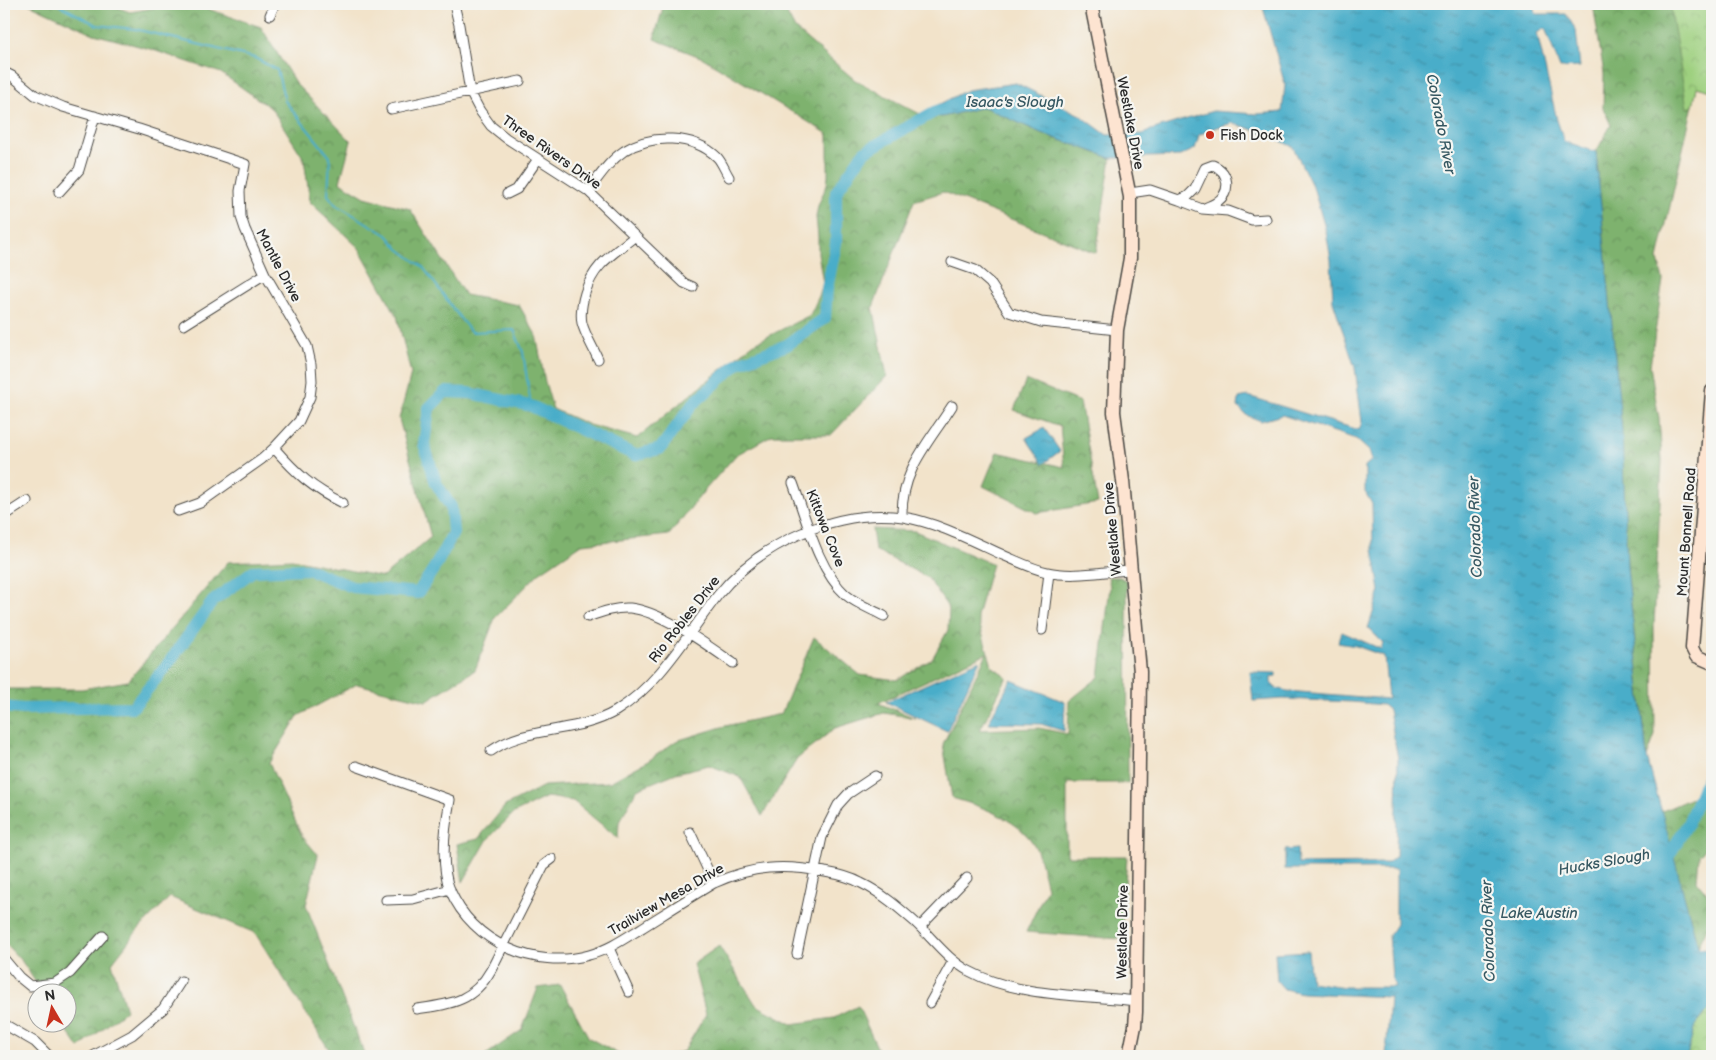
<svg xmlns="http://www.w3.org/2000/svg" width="1716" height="1060" viewBox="0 0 1716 1060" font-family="'Balsamiq Sans',sans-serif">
<defs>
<pattern id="forest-crowns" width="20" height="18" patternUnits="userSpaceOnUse" patternTransform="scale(1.25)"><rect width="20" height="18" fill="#7eb26e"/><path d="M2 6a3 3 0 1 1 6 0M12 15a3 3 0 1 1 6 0" fill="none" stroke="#67915b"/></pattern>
<pattern id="park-crowns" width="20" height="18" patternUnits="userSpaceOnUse" patternTransform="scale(1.25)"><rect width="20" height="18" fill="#9ed07f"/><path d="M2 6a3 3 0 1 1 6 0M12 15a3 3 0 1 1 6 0" fill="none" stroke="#88b36e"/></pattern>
<pattern id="water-ripples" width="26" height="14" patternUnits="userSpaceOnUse" patternTransform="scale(1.25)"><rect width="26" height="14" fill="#4aadc9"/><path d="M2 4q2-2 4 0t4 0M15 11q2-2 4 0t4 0" fill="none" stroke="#3e8da3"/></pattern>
</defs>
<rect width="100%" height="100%" fill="#f6f6f2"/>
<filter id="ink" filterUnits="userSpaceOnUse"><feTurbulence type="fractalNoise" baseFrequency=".02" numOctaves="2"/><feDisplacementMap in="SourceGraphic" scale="10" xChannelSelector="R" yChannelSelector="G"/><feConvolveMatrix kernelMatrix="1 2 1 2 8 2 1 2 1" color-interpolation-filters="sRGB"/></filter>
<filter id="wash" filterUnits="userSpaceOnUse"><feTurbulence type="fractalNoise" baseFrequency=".0096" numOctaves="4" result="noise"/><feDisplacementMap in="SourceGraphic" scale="20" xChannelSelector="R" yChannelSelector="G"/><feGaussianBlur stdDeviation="1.12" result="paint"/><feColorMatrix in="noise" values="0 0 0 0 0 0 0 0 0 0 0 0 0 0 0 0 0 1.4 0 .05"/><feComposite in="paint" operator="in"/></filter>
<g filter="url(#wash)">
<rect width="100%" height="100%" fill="#f2e3ca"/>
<path fill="url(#forest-crowns)" stroke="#546e4c" d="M29,4H108L130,12L165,6L205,8L261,27L296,84L351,141L340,182L365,197L410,209L465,295L519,305L536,335L545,382L553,409L589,425L637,438L753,344L810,315L819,296L823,283L818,253V237L816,217L818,206L827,184L828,176V134L703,58L654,39L664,4H782L795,29L855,80L920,114L942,117L984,107L1041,133L1111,158L1096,253L943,192L914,201L873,307L887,376L831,435H772L736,455L704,491L669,535L582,544L539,573L495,618L475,670L426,701L357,684L298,716L269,763L302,836L318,855L306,905L365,1056H329L330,1051L255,933L170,897L136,932L112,963L126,1010L79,1048L62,1023L68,1022V992H42L23,963L4,942V689H82L128,681L228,562L292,559L383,577L431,537L399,419L411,374L397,316L359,248L310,202L304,159L272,109L221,73L150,49L94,34Z
M1593,4H1712V91L1697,87L1658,259L1663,280L1650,366L1659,419L1662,460L1654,626L1655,735L1647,757L1627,567L1622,439L1596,152L1611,125L1603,108L1604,74Z
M1026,380L1080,402L1098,503L1037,513L983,486L997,452L1064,467L1060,426L1014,410Z
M872,529L915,531L992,564L977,616L992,666L1007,677L980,730L1039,728L1068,734L1069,701L1099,677L1110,587L1108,577H1120L1127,581L1128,783H1067V856H1127L1121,939L1026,932L1047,888C1044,877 1039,851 1033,843C1016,818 980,806 952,798L943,744L987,653L878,703L915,718L884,713L835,728L797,759L762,816L740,777L709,765L676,773L637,789L619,822L618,838L573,801L547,797L514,813L488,839L463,882L457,844L478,839L505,806L544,786L610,782L648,761L676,741L725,726L781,714L814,637L860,675L897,680L932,659L948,630L949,609L928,578L875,550Z
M1712,789V842L1699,855L1697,881L1712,900V918L1698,947L1660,812Z
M719,946L756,1005L792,1024L834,1018L858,1006L881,1056H669L684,1051L706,1014L693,964Z
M560,985L589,1038L622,1056H484L522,1030L538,988Z"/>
<path fill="url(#park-crowns)" stroke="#647e55" d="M1670,4H1712V91L1697,87L1693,107L1687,108Z
M1712,1005V1056H1687L1694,1028Z"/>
<path fill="url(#water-ripples)" stroke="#3a6c7a" d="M1262,4H1534L1536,14H1566L1576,30L1580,67L1560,68L1545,28L1537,33L1557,120L1564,141L1596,152L1622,431L1627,567L1647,757L1698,947L1712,950V1005L1694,1028L1687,1056H1386L1390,997L1302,993L1284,989L1277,981L1275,953L1308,951L1311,982L1345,987H1395L1392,978L1389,935L1396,924V869H1285V850L1297,849L1298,864L1388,863L1396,856L1398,759L1389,710L1383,705L1352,702L1283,699L1253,701L1250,672L1276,673V676L1271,677V683L1276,688L1287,691L1388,699L1384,656L1356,646L1338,643L1342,632L1381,649L1383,643L1368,628L1380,591L1373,549L1372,504L1365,492V466L1372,460L1369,451L1356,439L1282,415L1261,421L1246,415L1238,407L1239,398L1248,396L1359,430L1362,422L1355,368L1333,301L1331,260L1326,232L1314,190L1293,147L1269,135L1233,123L1214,128L1199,135L1195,149L1180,156L1111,158L1041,133L984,107L942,117L920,114L967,90L1016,83L1080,115L1107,135L1144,134L1151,130L1213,111L1257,114L1282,112L1285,85Z
M1044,428L1060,451L1043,464L1026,438Z
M980,660L947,731L886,702Z
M1011,680L1065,702L1064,731L1041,724L988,723Z"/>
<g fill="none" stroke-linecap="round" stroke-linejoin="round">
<path stroke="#4aadc9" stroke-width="2" d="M57,4L97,25L135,29L255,58L277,70L285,101L330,157L328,195L335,204L387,235L399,249L423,267L460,318L471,332L514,330L523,352L531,406"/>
<path stroke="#4aadc9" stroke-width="12" d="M4,707L23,709L133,707L165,668L213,601L253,571L308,569L352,587L418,593L436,565L453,533L451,507L436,483L424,444L429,408L445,392L469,393L531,406L635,455L660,449L693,404L738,363L787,345L825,318L827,289L836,243V192L864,152L934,112L943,109
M1663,866L1688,823L1703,787L1712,771"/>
</g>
</g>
<g filter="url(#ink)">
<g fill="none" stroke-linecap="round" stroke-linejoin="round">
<defs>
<path id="street" d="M454,4L459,25L470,92L480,111L491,126L506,138L588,191L684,283L693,287
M270,15L275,4
M4,72L12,76L35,95L63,107L139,129L245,164L240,191L241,217L245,229L265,274L307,346L311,364L312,381L310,397L299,421L274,448L262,459L200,503L178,511
M391,109L520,81
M588,191C599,177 609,161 624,151C651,134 693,134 717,157C722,162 725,171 729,177
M59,192L79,170L95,116
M1130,193L1150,190L1179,200L1188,196L1195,189L1205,168L1213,165C1229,172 1232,191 1217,202C1213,205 1207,207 1202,209L1179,200
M507,194L517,189L538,159
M1202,209L1228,211L1252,220L1266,219
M952,262L975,270L990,283L1009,312L1041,322L1117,330
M184,325L265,274
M598,359C593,347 585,335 582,323C580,313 582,303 585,293C594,264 612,255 634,237
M274,448C297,474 312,488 343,503
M793,483C806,518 818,570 846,595C857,604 871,609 884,616
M1703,511L1712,507
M4,516L27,501
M902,517C901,470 928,444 952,406
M588,617C602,612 616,607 630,608C661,611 707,645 733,663
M1042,630L1049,573
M491,751C527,725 578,734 616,711C660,684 687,635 718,595C759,544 836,508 903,517C939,523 972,541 1005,556C1019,562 1033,569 1047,572C1074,578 1104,571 1131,570
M356,766L450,800C445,826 440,865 450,890C473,943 535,970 589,955C608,950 624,939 640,929C664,914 689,898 714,883C753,866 783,864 825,872C837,874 850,877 861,883C882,893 899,908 916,923C933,939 948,960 969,971C1016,997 1084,995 1136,1001
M690,832L714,883
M386,900L413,899L450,889
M920,927L967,878
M609,948L629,992
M797,954L822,837L838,805L848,794L875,776
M4,959L19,977L30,986L55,983L70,973L103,936
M930,1003L953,961
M417,1009C451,1004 473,1002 491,970L544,865L552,859
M4,1024L35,1042L49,1056
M93,1056L132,1035L163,1009L181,981"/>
<path id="secondary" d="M1091,4L1130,197V258L1117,330L1114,412L1123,481L1140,672L1136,1012L1135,1026L1129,1056
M1712,391L1692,648L1696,656L1712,663"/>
</defs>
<use href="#street" stroke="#494743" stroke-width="11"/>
<use href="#secondary" stroke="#494743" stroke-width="15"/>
<use href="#street" stroke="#fff" stroke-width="9"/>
<use href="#secondary" stroke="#fde4d1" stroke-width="12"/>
</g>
</g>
<circle fill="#c8321e" stroke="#f6f6f2" stroke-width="2" cx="1210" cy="135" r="5"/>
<g text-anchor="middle" stroke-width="4.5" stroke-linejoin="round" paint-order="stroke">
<g font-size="14" fill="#2b2b2b" stroke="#f6f6f2">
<text transform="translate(1131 123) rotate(79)" y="5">Westlake Drive</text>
<text transform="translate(552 152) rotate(35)" y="5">Three Rivers Drive</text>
<text transform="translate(279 265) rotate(62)" y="5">Mantle Drive</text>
<text transform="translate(826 528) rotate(68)" y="5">Kittowa Cove</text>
<text transform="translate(1112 529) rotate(-95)" y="5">Westlake Drive</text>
<text transform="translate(1686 532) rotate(-86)" y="5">Mount Bonnell Road</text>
<text transform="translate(684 619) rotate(-52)" y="5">Rio Robles Drive</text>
<text transform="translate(666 899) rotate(-30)" y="5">Trailview Mesa Drive</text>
<text transform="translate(1122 932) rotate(-89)" y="5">Westlake Drive</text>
</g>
<g font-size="14" fill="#2b2b2b" stroke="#f6f6f2" text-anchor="start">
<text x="1220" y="140">Fish Dock</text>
</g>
<g font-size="15" font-style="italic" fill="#365862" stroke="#f6f6f2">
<text x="1015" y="107">Isaac's Slough</text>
<text transform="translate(1441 124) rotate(79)" y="5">Colorado River</text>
<text transform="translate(1475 527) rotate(-92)" y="5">Colorado River</text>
<text transform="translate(1604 862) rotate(-10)" y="5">Hucks Slough</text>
<text x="1539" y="918">Lake Austin</text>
<text transform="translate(1488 931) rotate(-92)" y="5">Colorado River</text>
</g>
</g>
<rect width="1716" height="1060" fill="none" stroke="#f6f6f2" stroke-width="20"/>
<g transform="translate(52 1008) rotate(351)"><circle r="24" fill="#f6f6f2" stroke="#a5a5a2"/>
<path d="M0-4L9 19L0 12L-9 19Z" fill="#c8321e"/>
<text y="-8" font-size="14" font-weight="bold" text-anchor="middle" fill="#2b2b2b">N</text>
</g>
</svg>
